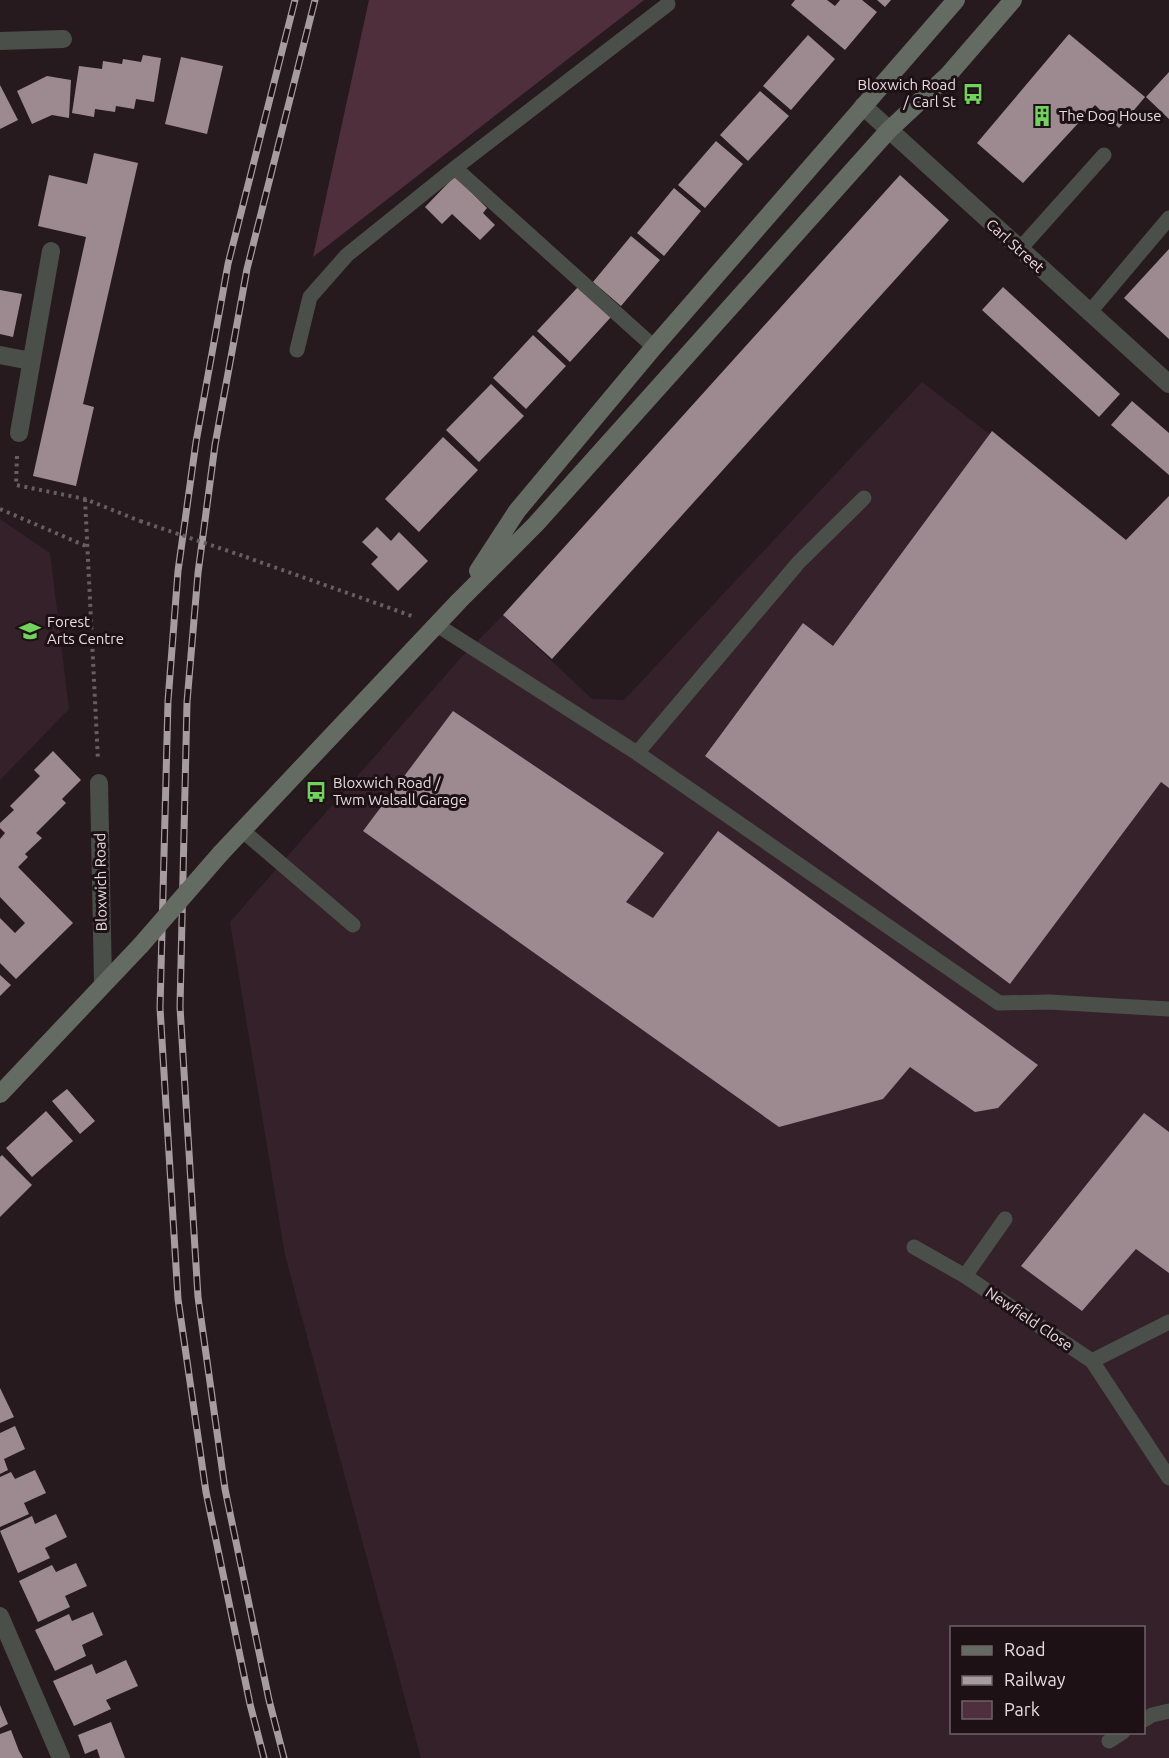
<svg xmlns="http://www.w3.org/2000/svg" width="1169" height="1758" viewBox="0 0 1169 1758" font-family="Ubuntu,sans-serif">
<rect width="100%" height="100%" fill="#271a1f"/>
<path fill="#352129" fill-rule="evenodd" d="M922,382L1126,540L1169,496V1758H421L285,1255L230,922L458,661L503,615L592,699L624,700ZM952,1628H1144V1732H952Z
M0,519L50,553L69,709L0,780Z"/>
<path fill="#4f2f3b" d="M369,0H644L313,257Z"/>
<path fill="#9c8a90" d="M795,0H827L835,6L840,0H862L877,12L845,50L791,5Z
M877,0H891L885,7Z
M1069,34L1145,97L1119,128L1095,105L1023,183L977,143Z
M808,35L835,59L791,110L763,86Z
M143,55L161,58L154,102L136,99L134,109L116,106L115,112L95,109L94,117L72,113L79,66L102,69L103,61L122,64L123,59L141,62Z
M181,57L223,66L207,134L165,124Z
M1169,72V119L1146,97Z
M47,76L71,80L69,118L52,115L32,124L17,91Z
M0,85L18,120L0,129Z
M760,91L789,116L748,161L720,135Z
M716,141L743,164L705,208L678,185Z
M94,153L138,163L83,404L94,407L76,486L33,476L86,237L38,226L49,175L87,184Z
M900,175L949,220L552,659L503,615Z
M455,176L487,208L483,213L495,225L480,240L452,214L442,224L425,207Z
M674,188L701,211L664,256L637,233Z
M631,236L660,260L621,306L593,282Z
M1169,249V339L1124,298Z
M578,287L611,317L570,362L537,331Z
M1003,287L1120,394L1099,417L982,310Z
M0,290L22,294L13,337L0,334Z
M533,335L566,366L526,409L493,378Z
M491,384L524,416L479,462L446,430Z
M1132,401L1169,433V475L1111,425Z
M992,431L1126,540L1169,496V788L1161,782L1010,984L705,756L803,623L833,646Z
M443,437L478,470L419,532L385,499Z
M377,527L391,541L399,532L428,561L398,591L371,564L378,557L362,542Z
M453,711L664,853L626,902L653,918L718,831L1038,1065L998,1108L975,1112L910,1067L883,1099L779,1127L363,831Z
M53,751L81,780L62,799L66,803L36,833L42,838L25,854L28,857L18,867L73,923L16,979L0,963V918L15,933L25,923L0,897V839L5,833L0,828V823L14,810L10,806L40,776L34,770Z
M0,975L11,985L0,996Z
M67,1089L95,1121L80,1134L52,1101Z
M46,1111L73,1141L32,1177L6,1148Z
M1144,1113L1169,1132V1273L1136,1249L1082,1311L1021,1266Z
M2,1155L32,1185L0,1217V1157Z
M0,1388L14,1417L0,1423Z
M15,1426L25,1449L4,1459L8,1470L0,1474V1433Z
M35,1470L46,1493L24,1503L29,1514L0,1527V1477L11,1472L15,1479Z
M56,1514L67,1537L45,1548L50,1558L18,1573L0,1531L32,1516L35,1524Z
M76,1563L87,1586L65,1596L70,1607L38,1622L19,1581L52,1565L56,1572Z
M93,1612L103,1635L82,1645L86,1656L55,1671L35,1630L69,1614L72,1621Z
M126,1660L138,1686L106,1700L111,1709L74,1726L53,1681L92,1664L96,1674Z
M0,1705L8,1724L0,1728Z
M111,1722L125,1758H100L97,1749L85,1754L78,1735Z
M11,1730L19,1751L23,1758H0V1734Z"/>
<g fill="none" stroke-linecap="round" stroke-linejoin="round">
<path stroke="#685d61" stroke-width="4" stroke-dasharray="3 4.5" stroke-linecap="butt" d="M17,456L16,485L85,499L140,521
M85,499L98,761
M0,509L86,546
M246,557L412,616"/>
<path stroke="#4b4f4a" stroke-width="15" d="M455,168L654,347
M1019,250L1104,155
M1089,313L1169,218
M297,350L310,297L347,255L455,168L668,4
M437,625L637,753L999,1003L1049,1002L1169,1009
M637,753L799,562L864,498
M243,831L353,925
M914,1247L965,1276L1092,1361L1169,1478
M965,1276L1005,1219
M1092,1361L1169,1322
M1144,1720L1152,1715L1169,1711
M1109,1741L1123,1732"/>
<path stroke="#4b4f4a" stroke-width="18" d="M0,41L63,39
M863,106L1169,384
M0,355L31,361
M19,433L51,251
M99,783L103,982
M0,1616L61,1758"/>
<path stroke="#646b62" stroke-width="18" d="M478,571L517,511L654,347L956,0
M221,853L459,601L536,524L888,131L949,74L1013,0
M0,1094L141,945"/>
<defs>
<path id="rail" d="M264,1758L250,1704L206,1492L178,1299L160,1008L168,701L178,571L196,442L228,264L295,0
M284,1758L269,1700L225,1489L198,1297L180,1007L187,702L198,573L215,445L247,269L315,0"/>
</defs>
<use href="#rail" stroke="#a69b9e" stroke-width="7"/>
<use href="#rail" stroke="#1e1115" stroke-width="4.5" stroke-dasharray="14" stroke-linecap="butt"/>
<path stroke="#685d61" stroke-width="4" stroke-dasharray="3 4.5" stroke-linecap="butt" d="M140,521L246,557"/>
<path stroke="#646b62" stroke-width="18" d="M141,945L221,853"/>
</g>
<defs>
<symbol id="bus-bare" viewBox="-9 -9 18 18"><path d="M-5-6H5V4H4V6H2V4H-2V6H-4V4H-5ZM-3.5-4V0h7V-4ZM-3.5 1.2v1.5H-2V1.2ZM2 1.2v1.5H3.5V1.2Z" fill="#71d35e" stroke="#1e1115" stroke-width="2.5" paint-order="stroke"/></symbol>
<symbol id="building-bare" viewBox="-9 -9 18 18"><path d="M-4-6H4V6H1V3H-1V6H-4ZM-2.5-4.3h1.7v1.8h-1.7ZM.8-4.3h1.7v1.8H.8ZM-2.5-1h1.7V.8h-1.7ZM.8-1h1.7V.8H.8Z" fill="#71d35e" stroke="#1e1115" stroke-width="2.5" paint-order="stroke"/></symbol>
<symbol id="school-bare" viewBox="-9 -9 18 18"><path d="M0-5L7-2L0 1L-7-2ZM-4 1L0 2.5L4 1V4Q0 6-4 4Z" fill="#71d35e" stroke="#1e1115" stroke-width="2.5" paint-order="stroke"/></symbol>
</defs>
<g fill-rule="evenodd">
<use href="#bus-bare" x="958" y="79" width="30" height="30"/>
<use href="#building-bare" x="1027" y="101" width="30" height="30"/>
<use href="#school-bare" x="15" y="616" width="30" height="30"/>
<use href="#bus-bare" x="301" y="777" width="30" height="30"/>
</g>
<g text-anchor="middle" stroke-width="6" stroke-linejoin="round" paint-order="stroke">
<g font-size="15" fill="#e6dcdf" stroke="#1e1115" text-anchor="start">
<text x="956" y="90" text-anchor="end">Bloxwich Road<tspan x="956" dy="17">/ Carl St</tspan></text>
<text x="1059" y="121">The Dog House</text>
<text x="47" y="627">Forest<tspan x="47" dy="17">Arts Centre</tspan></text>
<text x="333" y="788">Bloxwich Road /<tspan x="333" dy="17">Twm Walsall Garage</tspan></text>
</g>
<g font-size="15" fill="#e6dcdf" stroke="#1e1115">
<text transform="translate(1015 246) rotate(42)" y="5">Carl Street</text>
<text transform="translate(101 882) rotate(-91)" y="5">Bloxwich Road</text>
<text transform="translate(1029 1319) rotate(34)" y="5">Newfield Close</text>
</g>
</g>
<rect x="950" y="1626" width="195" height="108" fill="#1e1115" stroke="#6e6266" stroke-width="1.5"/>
<rect x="962" y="1646" width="30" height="9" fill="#646b62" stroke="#6e6266" stroke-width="1.5"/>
<text x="1004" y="1656" font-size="18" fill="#e6dcdf">Road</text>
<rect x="962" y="1676" width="30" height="9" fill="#a69b9e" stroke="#6e6266" stroke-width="1.5"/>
<text x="1004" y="1686" font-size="18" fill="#e6dcdf">Railway</text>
<rect x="962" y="1701" width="30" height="18" fill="#4f2f3b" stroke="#6e6266" stroke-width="1.5"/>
<text x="1004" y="1716" font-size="18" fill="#e6dcdf">Park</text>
</svg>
